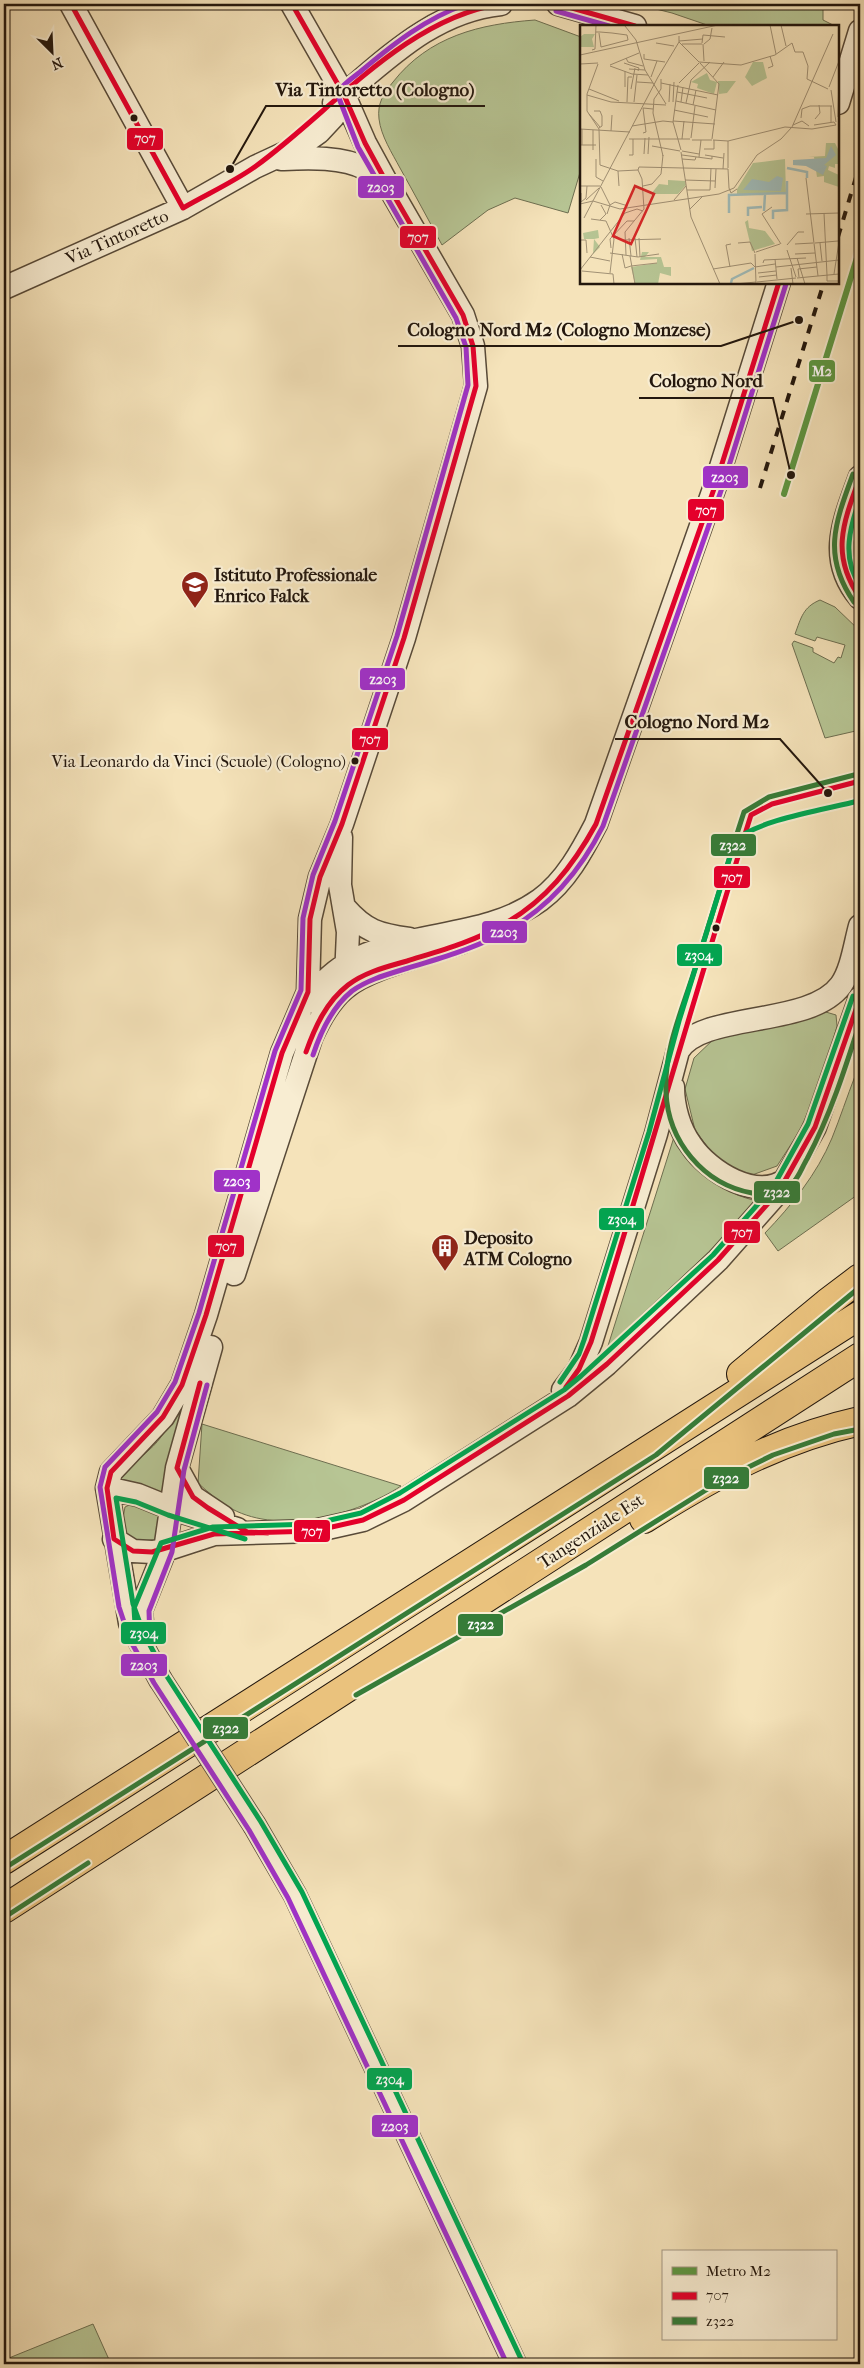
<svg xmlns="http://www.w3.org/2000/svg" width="864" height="2368" viewBox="0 0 864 2368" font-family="'IM FELL French Canon',serif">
<rect width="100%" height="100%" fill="#f5e3ba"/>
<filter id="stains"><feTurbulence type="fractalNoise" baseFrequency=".004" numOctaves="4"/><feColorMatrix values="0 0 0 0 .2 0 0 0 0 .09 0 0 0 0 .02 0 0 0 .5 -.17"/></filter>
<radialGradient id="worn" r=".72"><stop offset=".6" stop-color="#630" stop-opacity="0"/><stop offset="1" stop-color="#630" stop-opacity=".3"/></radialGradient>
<path fill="#b7c594" stroke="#6d6e50" d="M636,4H823V20L835,26H710L672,13Z
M535,20L581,37V169L568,213L515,198L488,210L442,245C428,219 414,193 400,168C392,153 381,136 379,119C377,103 384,93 393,82C429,36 480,24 535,20Z
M820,600L835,607L860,631V730L825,738L792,644L794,641L813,648V652L834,663L838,657L841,658L845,645L817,637L815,641L795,634C801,618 803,607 820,600Z
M819,1010L836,1015L837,1026L823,1078L799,1132L777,1166L752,1175L731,1168L714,1156L695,1130L685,1089L694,1058L717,1036Z
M855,1076L860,1078V1193L778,1251L765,1233C791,1206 817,1174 832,1138C840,1118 847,1097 855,1076Z
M674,1137C702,1171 715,1192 761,1202L607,1349Z
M176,1411L183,1414L167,1465L161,1496L122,1480L118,1476C127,1464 139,1460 149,1450C161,1440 169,1425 176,1411Z
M202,1424L401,1486C357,1515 281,1535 232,1509C219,1502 209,1493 198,1483Z
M138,1501L159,1513L158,1539C141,1542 132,1542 121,1529L125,1507Z
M93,2324L111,2364H4V2360Z"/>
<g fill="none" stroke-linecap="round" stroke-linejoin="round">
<defs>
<path id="minor" d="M71,4L183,208
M558,4L635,26
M334,103C385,61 432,11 501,4
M838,103L860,31
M281,159C306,158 343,156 366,169C372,173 378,179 384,184
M4,288L183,208L255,167L298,147L319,132L333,117L344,95
M860,477C845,519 826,558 860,598
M341,837L340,885L348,932L346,977
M345,908C365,931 379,935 409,939
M306,1003C318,988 330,974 347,964C407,929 483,941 540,900C566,881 582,851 596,824L715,486L779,282
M673,1087C673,1106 679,1129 691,1145C709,1172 757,1202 787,1179
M234,1274L311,1038C319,1020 329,1001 345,988C369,967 430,954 462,942
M563,1390L579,1369L591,1342L656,1134L678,1051C701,1011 810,1028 841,985C852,969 855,944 860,926
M177,1468L193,1497L223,1517
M107,1488L138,1495L170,1508L237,1529
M114,1539L133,1551L152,1552L165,1550L214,1534L314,1531L363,1520L404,1500L568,1396L607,1364L718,1260L779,1191L815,1127L860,998
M143,1637L141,1610L165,1550L177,1468L211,1347
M160,1679L130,1623L107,1488L111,1472L163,1417L182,1385L206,1315L282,1053L308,992L310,919L320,877L342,824L404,638L476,386L473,346L463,315L389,187L365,143L344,95L292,4
M255,1826L295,1895L515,2364"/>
<path id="highway" d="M741,1374L827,1303L860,1278
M644,1519C714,1475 779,1439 860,1421
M4,1860L860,1315
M4,1909L860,1357"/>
</defs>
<use href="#minor" stroke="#584a38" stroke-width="25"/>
<use href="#highway" stroke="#23170d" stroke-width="30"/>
<use href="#minor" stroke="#f8edd2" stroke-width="22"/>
<use href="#highway" stroke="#eac27d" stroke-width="28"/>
<path stroke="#23170d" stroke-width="4" stroke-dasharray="9 9" stroke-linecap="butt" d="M838,237L860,164
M760,488L824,282"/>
<defs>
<path id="minor-bridge" d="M160,1679L255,1826"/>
</defs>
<use href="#minor-bridge" stroke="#584a38" stroke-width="25" stroke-linecap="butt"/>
<use href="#minor-bridge" stroke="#f8edd2" stroke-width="22"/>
<defs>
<path id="bus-1" d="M71,4L183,208C207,194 234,182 256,166C332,111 404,19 501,4
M292,4L344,95L365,143L389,187L463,315L473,346L476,386L404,638L342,824L320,877L310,919L308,992L282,1053L206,1315L182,1385L163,1417L111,1472L107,1488L114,1539L133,1551L152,1552L214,1534L314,1531L363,1520L404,1500L568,1396L607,1364L718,1260L779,1191L815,1127L860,998
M558,4L635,26
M860,477C843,523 830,555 860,598
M306,1052C315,1027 326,1002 348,985C365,972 386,967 407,961C439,951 473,942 502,925C545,902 573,866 596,824L715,486L779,282
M200,1383L177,1468L193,1497L208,1508L247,1532L268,1533
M566,1387L579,1369L591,1342C646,1167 696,990 751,815L772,804L860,781"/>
<path id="bus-2" d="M853,474C835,523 822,556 854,602
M858,774L769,797L744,812C726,867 710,923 692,978C680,1015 664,1052 666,1092C668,1141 703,1184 752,1193C765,1196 781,1194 791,1185C799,1178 802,1167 807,1159C830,1116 845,1069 860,1022
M356,1695L586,1565L722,1480L773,1455L834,1434L860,1429
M8,1866L656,1455L860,1287
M8,1915L88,1863"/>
<path id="bus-3" d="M467,4C426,18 393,44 360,72C352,78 342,85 337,93L358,147L456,318L466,347L468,385L397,636L335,821L313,875L303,918L301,990L275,1051L199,1313L175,1382L157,1412L105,1467L100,1487L119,1607L130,1640L154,1683L249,1830L288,1898L507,2364
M556,11L609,26
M313,1055C321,1031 332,1007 352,991C369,979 389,974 408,968C438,959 469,950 497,936C545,912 579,874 603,826L722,488L786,284
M150,1641L149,1611L172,1552L184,1470L207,1385"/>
<path id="bus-4" d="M860,498C850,527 841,558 860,585
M560,1382L579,1354L584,1340L649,1132L679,1021L735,841C756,820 828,809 858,801
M245,1539L168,1515L136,1502L116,1498L133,1604L144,1634L166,1675L261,1822L302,1892L522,2361
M136,1640L134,1608L161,1543L213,1527L313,1524L361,1513L400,1493L564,1390L581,1376L713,1255L773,1187L808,1124L853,996"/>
</defs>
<use href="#bus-1" stroke="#f8edd2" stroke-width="9"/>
<use href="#bus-2" stroke="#f8edd2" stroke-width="9"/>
<use href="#bus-3" stroke="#f8edd2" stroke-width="9"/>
<use href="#bus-4" stroke="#f8edd2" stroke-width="9"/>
<use href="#bus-1" stroke="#e4002b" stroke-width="5"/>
<use href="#bus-2" stroke="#367c38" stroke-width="5"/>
<use href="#bus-3" stroke="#a032c8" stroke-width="5"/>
<use href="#bus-4" stroke="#00a651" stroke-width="5"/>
<defs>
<path id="metro-1" d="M784,494L860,248"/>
</defs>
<use href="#metro-1" stroke="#f8edd2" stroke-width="10"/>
<use href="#metro-1" stroke="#5d9842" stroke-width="6"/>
</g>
<defs>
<symbol id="school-pin" viewBox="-11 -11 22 30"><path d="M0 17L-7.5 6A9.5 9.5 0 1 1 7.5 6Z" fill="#8f2418" stroke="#f8edd2"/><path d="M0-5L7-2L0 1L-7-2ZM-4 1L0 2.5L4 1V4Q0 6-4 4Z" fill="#fff"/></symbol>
<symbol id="building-pin" viewBox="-11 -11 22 30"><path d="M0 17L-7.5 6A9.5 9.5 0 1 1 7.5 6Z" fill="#8f2418" stroke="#f8edd2"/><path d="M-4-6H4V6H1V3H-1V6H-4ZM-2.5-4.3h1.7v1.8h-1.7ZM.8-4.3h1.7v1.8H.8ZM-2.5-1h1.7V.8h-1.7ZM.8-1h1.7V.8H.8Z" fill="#fff"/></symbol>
</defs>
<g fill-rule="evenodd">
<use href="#school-pin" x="179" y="569" width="32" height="43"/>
<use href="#building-pin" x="429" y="1232" width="32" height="43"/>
</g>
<g fill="#23170d" stroke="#f8edd2" stroke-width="2">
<circle cx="134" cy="118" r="4.5"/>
<circle cx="355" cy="761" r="4.5"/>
<circle cx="716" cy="928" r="4.5"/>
</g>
<g text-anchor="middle" stroke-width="4.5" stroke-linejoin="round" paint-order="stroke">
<g font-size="17" fill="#23170d" stroke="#f8edd2" text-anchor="end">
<text x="346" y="767">Via Leonardo da Vinci (Scuole) (Cologno)</text>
</g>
<g font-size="18" fill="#23170d" stroke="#f8edd2">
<text transform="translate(117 237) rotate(-24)" y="6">Via Tintoretto</text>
<text transform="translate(591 1531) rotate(-33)" y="6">Tangenziale Est</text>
</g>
<g font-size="18" font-weight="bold" fill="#23170d" stroke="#f8edd2" text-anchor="start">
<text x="214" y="581">Istituto Professionale<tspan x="214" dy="21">Enrico Falck</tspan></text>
<text x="464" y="1244">Deposito<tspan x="464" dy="21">ATM Cologno</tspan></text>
</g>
</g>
<g transform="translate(580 25)">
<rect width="259" height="259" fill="#f5e3ba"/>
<path d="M4,9H15L12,14L14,22H0V12ZM173,37H183L187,53L172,61L165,52ZM127,48L130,55L137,57L134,69L117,63L118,59L111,57ZM138,56H156L147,68L139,69ZM246,118H255L258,124L259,139H255V143L249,141L248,145L259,150V162L244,157V151L237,152L234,132H228L245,131ZM205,134L206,168L157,170V164L173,138ZM88,155L105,156L106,160L98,169H71L79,159L88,160ZM168,195L169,203L185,206L195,219L172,226L165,197ZM18,205L19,213L14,214L20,222L13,229L14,214H4L3,208ZM62,227H69L65,232H81L84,242H91V251L80,248L78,259H55L51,242L77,238V234L60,235Z" fill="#b7c594"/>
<path d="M251,121L256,130L244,140L247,141L243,150L226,141L213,140V135L246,133ZM197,151L203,153L201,166L163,165L172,154L189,157Z" fill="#a0bcba"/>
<path fill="none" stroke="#a0bcba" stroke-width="2.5" d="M207,143L227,147V153M184,186L185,169M149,188V170L206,168M168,191V183L182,182M193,194V186L207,185V156M151,258L152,254L174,243"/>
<path fill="none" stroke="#a19175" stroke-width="1" d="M190,0L196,29M201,0L206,21M45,1L56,15L65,45L86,79M16,7H20L32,8L47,10L48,15L21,22L19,8M99,16L123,14M99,17L119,37M76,18L94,21M122,18L123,10L145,12M102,19H122M123,19L124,36M124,19L130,14L132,3M12,25L15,24L16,0M64,29V34L85,37M0,30L138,0M46,33L48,37L63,41M119,37L161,40L195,30L212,18L215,27H223L228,41L227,54L248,64M44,38L59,43L58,46M120,38L139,59L132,114M0,39L18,38M18,39L7,69V86L19,104L20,140L38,146M30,40L59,28M30,41L52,49L68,50M188,43L193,41L190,31M49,44L65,45M45,46V62M71,52L77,36M78,52L99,17V11M133,52L144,37M81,54V64L74,74L73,88L83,131M57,57L73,58M81,58L138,70M99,58L119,38M98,60L93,97L101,125M249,62L259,36M9,64L39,76M51,64L55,43M251,65L256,97M97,67L127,73M7,70L31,77L86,80M96,76L136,85M47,77L48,52H52M54,77L57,50M89,77L90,59M93,77L94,57M101,77L103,62M106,78L111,55L130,37M113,80L116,65M94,85L128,92M14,86H20L22,91V101L19,103M9,89L20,102M258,92L259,48M221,93L222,84L230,81H252M235,94L240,88L239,80M93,96L135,99M251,97V81M213,100L222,96L229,101M52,101L83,96L93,97M0,104L50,107M2,104V120M13,105V125M31,106L32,90M63,108L66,107L63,83L73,84M111,113L115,81M49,114H110M102,114L104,96M112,115H132M133,115L148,116L205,102L232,104L256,100L254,97L234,100M0,120H16M72,121L100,126M124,124H134V115M102,126L119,129M101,127L111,192L140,259M64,129L65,113M68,129L69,112M49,130H53V114M102,130L132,134V131M125,130L143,133M119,132L121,115M16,134V152L23,156M102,134L115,135L116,132M148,143V116M143,144L144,128M148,144L149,163L151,168L157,164M38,146L58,145L59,142L148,144M38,146L39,161M226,153L238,251M105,155L135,156M0,161H20M63,161L72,159L81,149L83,130M21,162L30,180L27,189M135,163L136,144M107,165H130L131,143M1,168V177L6,173L7,161M6,175L19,163M94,175L106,161M0,179L13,176L40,184L139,169L154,163L177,130L201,114L212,102L253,9M30,180L35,177L48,181M192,182L182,189L201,219M110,184L122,172M244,188L247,250M226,189L259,188M4,193L78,52M11,194L26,196M20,195L26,189L21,180M26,196L34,214L30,248M34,210L42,215L81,214M49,213L51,231M55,213L57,232M59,213L60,232M0,215H6L7,228M158,218L170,217L175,228M235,218L258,216M240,218L242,236M215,219L233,218M207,220L218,207H224M31,223L30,214L47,196H54M207,225L216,252M176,227L200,219M30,228L58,232L79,229M42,229L45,243L51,241M175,229L176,258M215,229L235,228M46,230L45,207L64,184L62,154L58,145M50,231L55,259M10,232L30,236M217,233L225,259M195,234L197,254M183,238L184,235L226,233M51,241L77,238M150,242L146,220L151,219M196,242L259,235M211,243L213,259M133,244L171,238L175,242L195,239M0,245L45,188L57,184L63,186M2,246L33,249L34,259M178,248L196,246M254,249L259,217M247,250V256H259M179,252L197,250M219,252L218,244L237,242M217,253L259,249M177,257L216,253M155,259L176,257"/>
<path fill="#d62828" fill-opacity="0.15" stroke="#d62828" stroke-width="2.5" d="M55,161L74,169L51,219L33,211Z"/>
<rect width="259" height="259" fill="none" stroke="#23170d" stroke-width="2.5"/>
</g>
<path fill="none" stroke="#23170d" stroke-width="2" d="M230 169L266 106H485M799 320L721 346H398M791 475L773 398H639M828 793L780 739H615"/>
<g fill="#23170d" stroke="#f8edd2" stroke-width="2">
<circle cx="230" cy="169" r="5"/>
<circle cx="799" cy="320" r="5"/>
<circle cx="791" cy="475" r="5"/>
<circle cx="828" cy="793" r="5"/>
</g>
<g font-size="19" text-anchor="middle" font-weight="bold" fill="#23170d" stroke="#f8edd2" stroke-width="4.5" stroke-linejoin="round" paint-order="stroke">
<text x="375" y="96">Via Tintoretto (Cologno)</text>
<text x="559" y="336">Cologno Nord M2 (Cologno Monzese)</text>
<text x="706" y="387">Cologno Nord</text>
<text x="697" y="728">Cologno Nord M2</text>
</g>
<g stroke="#f8edd2" stroke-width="2">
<rect x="126" y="127" width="38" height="24" rx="5" fill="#e4002b"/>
<rect x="357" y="175" width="48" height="24" rx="5" fill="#a032c8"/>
<rect x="399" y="225" width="38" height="24" rx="5" fill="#e4002b"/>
<rect x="808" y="359" width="28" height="24" rx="5" fill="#5d9842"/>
<rect x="702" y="465" width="47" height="24" rx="5" fill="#a032c8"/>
<rect x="687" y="498" width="38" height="24" rx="5" fill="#e4002b"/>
<rect x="359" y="667" width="47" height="24" rx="5" fill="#a032c8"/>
<rect x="351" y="727" width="38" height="24" rx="5" fill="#e4002b"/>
<rect x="710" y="833" width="47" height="24" rx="5" fill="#367c38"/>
<rect x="713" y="865" width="38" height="24" rx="5" fill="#e4002b"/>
<rect x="481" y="920" width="47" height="24" rx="5" fill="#a032c8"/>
<rect x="676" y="943" width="47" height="24" rx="5" fill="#00a651"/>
<rect x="213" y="1169" width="48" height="24" rx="5" fill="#a032c8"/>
<rect x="753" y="1180" width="48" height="24" rx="5" fill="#367c38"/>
<rect x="598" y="1207" width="47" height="24" rx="5" fill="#00a651"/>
<rect x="723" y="1220" width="38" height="24" rx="5" fill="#e4002b"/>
<rect x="207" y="1234" width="38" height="24" rx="5" fill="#e4002b"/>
<rect x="703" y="1466" width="47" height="24" rx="5" fill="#367c38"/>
<rect x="293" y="1519" width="38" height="24" rx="5" fill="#e4002b"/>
<rect x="457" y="1613" width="47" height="24" rx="5" fill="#367c38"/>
<rect x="120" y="1621" width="47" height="24" rx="5" fill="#00a651"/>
<rect x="120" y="1653" width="48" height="24" rx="5" fill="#a032c8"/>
<rect x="202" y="1716" width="47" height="24" rx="5" fill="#367c38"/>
<rect x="366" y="2067" width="47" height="24" rx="5" fill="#00a651"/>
<rect x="371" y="2114" width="48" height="24" rx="5" fill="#a032c8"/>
</g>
<g font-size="14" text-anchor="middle" font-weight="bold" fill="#fff">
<text x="145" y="143">707</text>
<text x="381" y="192">z203</text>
<text x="418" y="242">707</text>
<text x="822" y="376">M2</text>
<text x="725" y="482">z203</text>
<text x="706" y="515">707</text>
<text x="383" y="684">z203</text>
<text x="370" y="744">707</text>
<text x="733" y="850">z322</text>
<text x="732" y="882">707</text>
<text x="504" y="937">z203</text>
<text x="699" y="960">z304</text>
<text x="237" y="1186">z203</text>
<text x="777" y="1197">z322</text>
<text x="622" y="1224">z304</text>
<text x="742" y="1237">707</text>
<text x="226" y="1251">707</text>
<text x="726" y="1483">z322</text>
<text x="312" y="1536">707</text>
<text x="481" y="1629">z322</text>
<text x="144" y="1638">z304</text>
<text x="144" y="1670">z203</text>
<text x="226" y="1733">z322</text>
<text x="390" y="2084">z304</text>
<text x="395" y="2131">z203</text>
</g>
<rect width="864" height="2368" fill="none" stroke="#f5e3ba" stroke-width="20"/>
<rect x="5" y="5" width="854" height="2358" fill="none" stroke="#23170d" stroke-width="2.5"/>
<rect x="10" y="10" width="844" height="2348" fill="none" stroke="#23170d"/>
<rect x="662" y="2250" width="175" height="90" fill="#f8edd2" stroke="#a39783"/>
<rect x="672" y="2267" width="25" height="8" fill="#5d9842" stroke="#a39783"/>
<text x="706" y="2276" font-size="15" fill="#23170d">Metro M2</text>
<rect x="672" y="2292" width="25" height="8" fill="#e4002b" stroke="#a39783"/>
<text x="706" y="2300" font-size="15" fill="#23170d">707</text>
<rect x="672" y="2317" width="25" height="8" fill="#367c38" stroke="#a39783"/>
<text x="706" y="2326" font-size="15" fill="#23170d">z322</text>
<g transform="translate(52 52) rotate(156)" stroke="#f8edd2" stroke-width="4" paint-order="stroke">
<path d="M0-4L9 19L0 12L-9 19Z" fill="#23170d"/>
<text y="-8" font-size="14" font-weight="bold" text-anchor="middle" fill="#23170d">N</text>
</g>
<rect width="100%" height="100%" filter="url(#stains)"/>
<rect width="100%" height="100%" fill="url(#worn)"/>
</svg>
